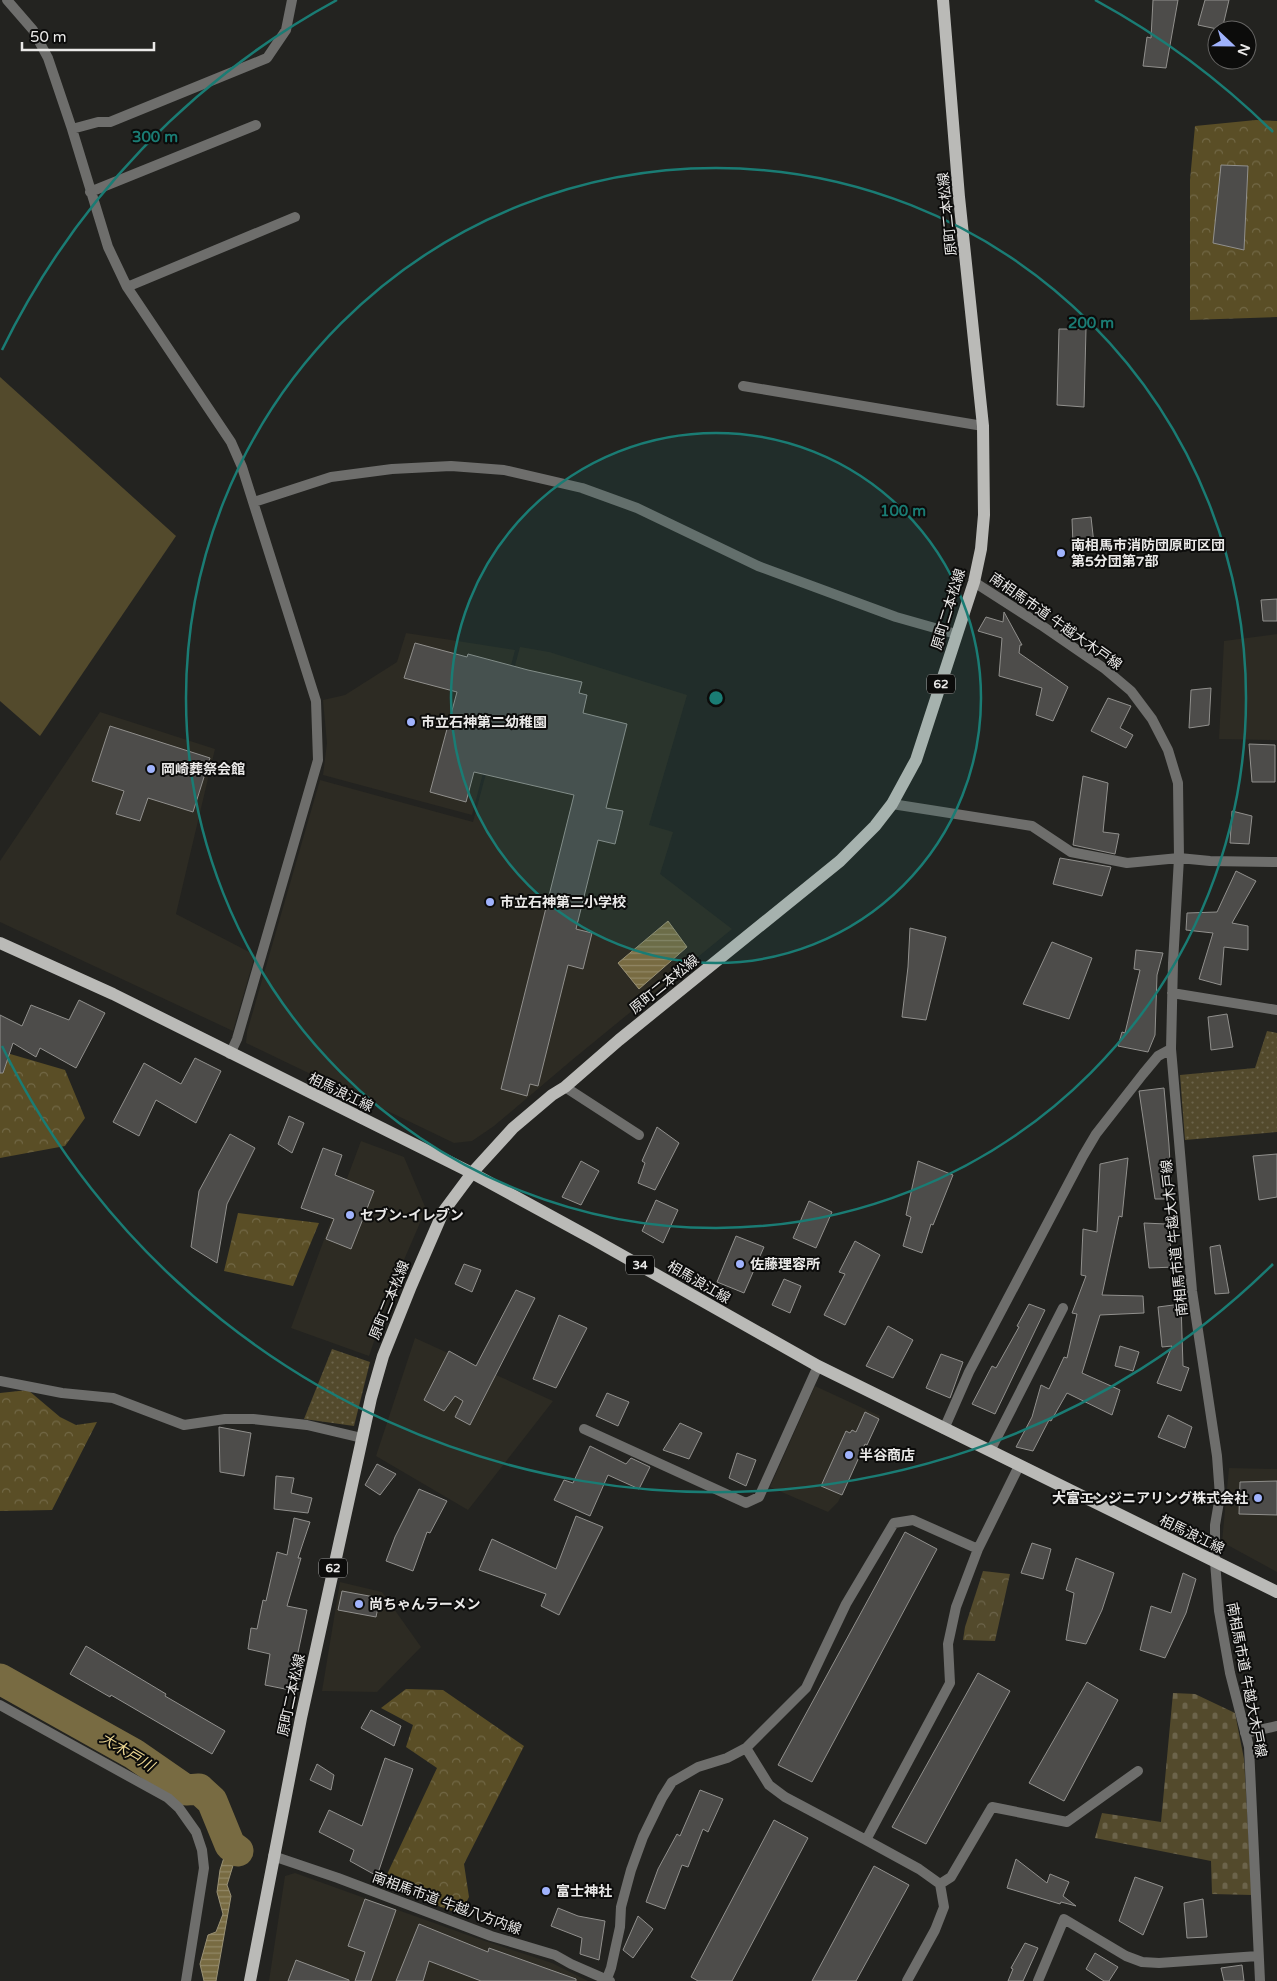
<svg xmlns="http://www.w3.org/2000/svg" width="1277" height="1981" viewBox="0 0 1277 1981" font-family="'Varela Round','Noto Sans JP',sans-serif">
<defs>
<pattern id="grass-dots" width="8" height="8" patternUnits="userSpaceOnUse" patternTransform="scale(1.25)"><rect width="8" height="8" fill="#534a2c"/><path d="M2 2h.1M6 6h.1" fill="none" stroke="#6c644b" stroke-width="1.8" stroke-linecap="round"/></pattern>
<pattern id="forest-crowns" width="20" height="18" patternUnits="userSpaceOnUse" patternTransform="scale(1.25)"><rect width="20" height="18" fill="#5a4e26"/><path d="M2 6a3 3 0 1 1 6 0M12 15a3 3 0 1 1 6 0" fill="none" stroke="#726846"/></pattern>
<pattern id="cemetery-stones" width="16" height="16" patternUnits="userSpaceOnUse" patternTransform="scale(1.25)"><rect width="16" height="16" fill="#534a2c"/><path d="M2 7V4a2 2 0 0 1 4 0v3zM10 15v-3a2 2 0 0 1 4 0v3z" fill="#6c644b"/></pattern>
<pattern id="park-crowns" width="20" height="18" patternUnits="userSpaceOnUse" patternTransform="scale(1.25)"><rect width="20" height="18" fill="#534a2c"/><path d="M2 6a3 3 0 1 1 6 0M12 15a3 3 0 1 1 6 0" fill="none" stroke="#6c644b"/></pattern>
<pattern id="water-rules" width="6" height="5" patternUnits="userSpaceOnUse" patternTransform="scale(1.25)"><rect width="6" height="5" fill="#786b42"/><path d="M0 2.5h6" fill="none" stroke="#928766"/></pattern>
</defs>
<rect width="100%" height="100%" fill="#232320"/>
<path fill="#2d2b23" d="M406,633L515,650L472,815L323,775L327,743L323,700L345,695L397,662Z
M1277,634V740L1219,739L1224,641Z
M520,647L549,652L687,695L649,825L673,832L660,874L732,929L572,1060L494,1126L472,1141L454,1143L246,1043L247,1032L320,780L473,822Z
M100,712L215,749L176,914L255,955L233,1031L0,922V861Z
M361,1141L404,1157L426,1209L394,1283L369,1356L291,1328Z
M415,1338L553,1401L468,1510L376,1456Z
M815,1386L880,1416L838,1502L828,1512L770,1487Z
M1229,1468L1277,1469V1572L1222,1542Z
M340,1582L382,1592L421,1647L377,1692L322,1691Z
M295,1873L473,1937L552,1963L588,1981H269L285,1876Z"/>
<path fill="url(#grass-dots)" d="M1267,1031L1277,1033V1132L1185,1140L1180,1075L1255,1068Z
M332,1349L370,1362L354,1426L304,1419Z"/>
<path fill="url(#forest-crowns)" d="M1256,120L1277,121V317L1190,320V180L1195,126Z
M0,1051L65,1070L85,1118L65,1146L0,1158Z
M238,1213L319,1223L293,1286L224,1271Z
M28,1390L60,1417L76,1425L97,1422L52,1510L0,1511V1393Z
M406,1689L443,1690L524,1746L464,1864L469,1897L460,1914L382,1885L437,1768L406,1747L413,1725L381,1708Z"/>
<path fill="url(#cemetery-stones)" d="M1173,1693L1195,1694L1235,1713L1244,1759L1252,1895L1212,1894L1211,1861L1095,1838L1102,1813L1161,1822Z"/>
<path fill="url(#park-crowns)" d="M983,1571L1010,1574L995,1641L963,1640L965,1627Z"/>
<path fill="#534a2c" d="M0,377L176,536L40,736L0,701Z"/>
<path fill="url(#water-rules)" stroke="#9a9174" d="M668,921L687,947L639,989L618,963Z
M0,1674L57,1701L97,1738L118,1741L189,1786L201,1784L220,1806L235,1859L227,1885L231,1896L216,1981H204L200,1964L208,1935L216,1932L223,1914L217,1892L220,1870L227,1848L204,1793L184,1795L150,1771L0,1686Z"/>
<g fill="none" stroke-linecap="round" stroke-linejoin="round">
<path stroke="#786b42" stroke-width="31" d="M0,1679L134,1754L186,1790L199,1789L212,1801L230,1845L238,1851"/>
</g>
<path fill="#4d4c4a" stroke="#91908d" d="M1153,0H1178L1166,68L1143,66L1147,37L1151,38Z
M1205,0H1229L1222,30L1198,25Z
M1221,165L1248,166L1244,250L1213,243Z
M1059,329H1086L1084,407L1057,405Z
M1091,517L1094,544L1073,545L1072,519Z
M1277,599V621H1263L1261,600Z
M1004,612L1022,645H1020L1019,653L1068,687L1053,721L1036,715L1042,688L999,676L1002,638L978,631L986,617L1003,622Z
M415,643L467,657L468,654L528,670L582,682L579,693L587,695L583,713L627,724L606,808L623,811L615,844L598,840L576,929L592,933L583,969L568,965L538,1086L530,1084L527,1096L501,1089L574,795L474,772L466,802L430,792L457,692L404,678Z
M1211,688L1209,725L1189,728L1191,690Z
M1108,698L1131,706L1120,728L1133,735L1126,748L1091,731Z
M110,726L210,758L193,812L148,798L140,821L116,814L124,791L92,781Z
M1249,744L1275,745V782H1252Z
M1083,776L1108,783L1103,832L1119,834L1115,854L1073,845Z
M1232,811L1252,816L1249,844L1230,843Z
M1060,858L1111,867L1102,896L1053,884Z
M1236,871L1256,881L1232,923L1248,926V950L1224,947L1221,985L1199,979L1213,933L1186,930L1187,913L1217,912Z
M910,928L946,937L926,1020L902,1017L908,967Z
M1052,942L1092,958L1069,1019L1023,1004Z
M1136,950L1163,953L1157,975L1155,1035L1148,1052L1118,1046L1122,1032L1125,1033L1140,970L1134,969Z
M79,1000L105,1013L76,1068L40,1048L36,1057L13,1043L3,1073H0V1015L22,1026L31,1005L69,1020Z
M1227,1014L1233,1047L1211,1050L1208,1017Z
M195,1058L221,1071L196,1123L156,1100L139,1136L113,1122L144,1063L181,1084Z
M1164,1088L1169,1145L1172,1199H1155L1139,1091Z
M289,1116L304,1123L292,1153L278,1144Z
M657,1127L679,1143L655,1190L638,1183L645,1163L642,1161Z
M230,1134L255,1148L227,1204L217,1263L191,1247L199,1191Z
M323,1148L342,1155L335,1175L374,1191L351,1249L326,1239L334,1219L301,1208Z
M1277,1154V1197L1259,1200L1253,1156Z
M1128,1158L1122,1217L1119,1216L1102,1295L1143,1296L1144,1313L1100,1315L1082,1373L1120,1390L1112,1415L1067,1393L1051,1421L1049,1420L1033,1451L1016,1447L1032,1417L1041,1385L1049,1389L1064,1357L1067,1358L1077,1314L1072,1313L1086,1276L1081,1275L1083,1229L1097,1232L1100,1164Z
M581,1161L599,1171L581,1205L562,1197Z
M918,1161L953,1175L933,1225L931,1224L922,1253L903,1246L911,1217L906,1215Z
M656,1200L678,1210L663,1243L642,1231Z
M809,1201L832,1212L816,1248L793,1238Z
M1144,1223L1166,1224L1175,1267L1149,1268Z
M736,1236L764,1247L744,1293L717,1282Z
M855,1241L880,1255L845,1325L824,1315L845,1274L839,1272Z
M1220,1245L1229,1293L1215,1294L1210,1247Z
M464,1264L481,1270L472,1292L455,1284Z
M784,1279L801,1286L790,1313L772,1305Z
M516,1290L535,1298L470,1425L455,1417L463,1401L455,1396L444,1411L424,1400L449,1351L476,1366Z
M1029,1304L1045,1310L995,1414L972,1404L992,1366L996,1368L1019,1327L1017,1326Z
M1181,1304L1183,1366L1189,1368L1181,1391L1157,1383L1172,1346L1162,1347L1158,1307Z
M559,1315L587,1328L556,1388L533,1379Z
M888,1326L913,1340L893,1378L866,1366Z
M1120,1346L1139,1352L1133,1371L1115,1366Z
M941,1354L963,1362L950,1398L926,1388Z
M607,1393L629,1402L618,1426L596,1416Z
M865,1412L879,1419L867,1445L865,1444L842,1495L821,1486L846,1431L850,1433L852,1430L856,1432Z
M1168,1415L1192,1427L1185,1448L1158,1437Z
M680,1423L702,1433L689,1459L663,1450Z
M219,1427L251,1433L244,1476L220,1472Z
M590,1446L626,1464L631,1458L650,1467L639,1489L608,1475L590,1516L554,1500L564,1480L573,1483Z
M737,1453L756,1460L746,1486L729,1478Z
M377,1464L396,1474L380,1495L365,1485Z
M276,1476L294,1478L291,1493L312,1498L308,1513L274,1509Z
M1277,1481V1515L1239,1514L1240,1482Z
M419,1489L447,1501L430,1533L427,1532L413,1571L386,1561L395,1537Z
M576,1516L603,1527L559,1615L541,1606L546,1594L479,1570L492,1539L556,1569Z
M294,1518L310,1522L298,1558H301L287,1606L307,1610L290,1690L265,1685L270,1654L248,1649L251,1628L257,1629L263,1600L266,1601L277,1552L287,1555Z
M905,1532L937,1549L812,1782L778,1765Z
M1032,1543L1051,1549L1043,1579L1021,1573Z
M1076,1558L1114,1573L1102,1610L1086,1644L1066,1640L1074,1593L1066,1590Z
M1183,1573L1196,1579L1186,1613L1165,1658L1140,1650L1151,1606L1171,1613Z
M342,1591L380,1598L376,1617L338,1610Z
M86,1646L166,1694L165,1696L225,1731L212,1754L111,1695L110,1697L70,1674Z
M978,1673L1010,1691L926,1844L892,1827Z
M1087,1682L1118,1700L1064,1801L1029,1783Z
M371,1710L401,1726L394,1746L361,1728Z
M385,1758L413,1769L377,1876L350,1861L354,1850L319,1832L329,1810L362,1826Z
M317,1764L334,1775L331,1790L310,1780Z
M700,1790L723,1799L708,1832L703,1829L688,1867L682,1865L665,1909L646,1902L658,1869L677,1834L680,1836Z
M774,1820L808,1838L732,1981H698L691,1977Z
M1016,1859L1047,1883L1050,1874L1069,1882L1063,1896L1076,1906L1061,1902L1060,1904L1007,1888Z
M874,1866L909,1885L856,1981H812Z
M1135,1877L1163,1887L1143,1935L1119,1921Z
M365,1899L396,1910L371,1981H355L365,1952L348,1946Z
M1203,1899L1207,1937L1187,1938L1184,1903Z
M558,1908L578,1916L605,1921L599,1960L580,1954L582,1938L551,1926Z
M638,1916L653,1929L633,1958L623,1950Z
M419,1924L488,1952L489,1948L576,1979V1981H481L429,1961L423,1981H396Z
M1025,1943L1038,1948L1023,1981H1008L1013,1969L1011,1968Z
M1095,1953L1118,1967L1109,1981H1104L1086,1969Z
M296,1960L349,1980V1981H288Z
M1242,1965L1244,1981H1224L1221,1968Z"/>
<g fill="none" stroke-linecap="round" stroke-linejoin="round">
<path stroke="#6e6e6c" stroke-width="10" d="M7,0L33,30L48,58L72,129L108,247L127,287L231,442L242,467L316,701L318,760L237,1039L230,1054
M72,129L98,122H110L267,58L286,30L292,0
M90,192L256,125
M127,287L295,217
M743,386L983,426
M254,502L331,477L392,469L451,466L504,470L582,488L637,508L758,566L896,617L956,634
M974,582L1041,625L1105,669L1131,691L1152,719L1168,750L1178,783L1179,858L1173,963L1171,1049L1192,1291L1217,1456L1220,1496L1215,1525V1562L1219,1611L1230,1673L1249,1747L1260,1981
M892,804L1032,826L1071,852L1127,863L1179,858L1210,861L1277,862
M1172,993L1277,1010
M565,1087L639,1135
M0,1381L62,1393L113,1398L184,1425L225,1419H253L307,1425L362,1438
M584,1429L746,1503L759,1497L818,1366
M944,1429L969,1372L1083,1156L1096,1134L1143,1074L1158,1056L1171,1049
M990,1451L1063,1308
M0,1705L168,1798L179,1808L196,1832L202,1850L204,1868L186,1981
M1245,1733L1277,1726
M866,1840L785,1797L769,1785L746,1748L806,1688L846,1604L894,1523L913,1520L978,1549
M273,1856L338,1878L491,1936L555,1955L571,1964L610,1981
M940,1884L951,1877L992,1807L1067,1822L1138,1771
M606,1981L611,1968L620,1927L621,1907L631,1870L643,1837L662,1798L672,1782L698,1767L727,1758L746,1748
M907,1981L935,1930L944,1907L940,1884L919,1869L866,1840L950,1683L948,1644L956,1607L978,1549L1019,1466
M1038,1981L1064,1919L1126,1956L1142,1962L1159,1963L1258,1956"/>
<path stroke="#babab7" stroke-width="12" d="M0,943L113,994L472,1173L593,1239L818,1366L1277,1592
M250,1981L301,1718L371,1398L383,1356L411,1286L443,1212L472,1173L513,1128L552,1095L565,1087L619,1040L840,861L875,826L892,804L916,760L974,582L981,549L984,515L983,426L959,197L943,0"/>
</g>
<circle cx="716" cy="698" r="265" fill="#1a7c74" fill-opacity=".12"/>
<g fill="none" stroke="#1a7c74" stroke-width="2.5">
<circle cx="716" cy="698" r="265"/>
<circle cx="716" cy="698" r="530"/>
<path d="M1273 1264A794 794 0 0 1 2 1046M2 350A794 794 0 0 1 337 0M1095 0A794 794 0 0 1 1273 132"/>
</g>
<g fill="#a0b3fd" stroke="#0c0c0b" stroke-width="2">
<circle cx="1061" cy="553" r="5"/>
<circle cx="411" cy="722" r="5"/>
<circle cx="151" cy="769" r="5"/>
<circle cx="490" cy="902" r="5"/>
<circle cx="350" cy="1215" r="5"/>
<circle cx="740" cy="1264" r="5"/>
<circle cx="849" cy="1455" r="5"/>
<circle cx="1258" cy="1498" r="5"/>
<circle cx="359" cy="1604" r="5"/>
<circle cx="546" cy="1891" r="5"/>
</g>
<g text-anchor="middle" stroke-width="4" stroke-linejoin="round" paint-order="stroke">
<g fill="#0c0c0b" stroke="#a7a7a6" stroke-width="1">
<rect x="927" y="674.5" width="28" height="19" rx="4"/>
<rect x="626" y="1255.5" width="28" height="19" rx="4"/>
<rect x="319" y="1558.5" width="28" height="19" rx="4"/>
</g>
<g font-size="12" font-weight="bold" fill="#eae9e8">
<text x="941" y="688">62</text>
<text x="640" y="1269">34</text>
<text x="333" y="1572">62</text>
</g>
<g font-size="14" fill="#eae9e8" stroke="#0c0c0b">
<text transform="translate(947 214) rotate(-96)" y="5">原町二本松線</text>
<text transform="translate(948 609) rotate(-73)" y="5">原町二本松線</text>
<text transform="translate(1056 621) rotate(35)" y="5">南相馬市道 牛越大木戸線</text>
<text transform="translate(664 984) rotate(-39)" y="5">原町二本松線</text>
<text transform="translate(341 1092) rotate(26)" y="5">相馬浪江線</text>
<text transform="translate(1174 1238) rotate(-96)" y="5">南相馬市道 牛越大木戸線</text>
<text transform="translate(699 1282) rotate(30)" y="5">相馬浪江線</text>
<text transform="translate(389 1300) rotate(-68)" y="5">原町二本松線</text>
<text transform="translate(1192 1534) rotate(26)" y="5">相馬浪江線</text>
<text transform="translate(1247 1680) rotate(79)" y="5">南相馬市道 牛越大木戸線</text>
<text transform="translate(291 1695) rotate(-78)" y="5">原町二本松線</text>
<text transform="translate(447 1903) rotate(20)" y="5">南相馬市道 牛越八方内線</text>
</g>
<g font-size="14" font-weight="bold" fill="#eae9e8" stroke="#0c0c0b" text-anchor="start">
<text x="1071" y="550">南相馬市消防団原町区団<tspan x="1071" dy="16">第5分団第7部</tspan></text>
<text x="421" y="727">市立石神第二幼稚園</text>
<text x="161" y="774">岡崎葬祭会館</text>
<text x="500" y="907">市立石神第二小学校</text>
<text x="360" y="1220">セブン-イレブン</text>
<text x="750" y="1269">佐藤理容所</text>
<text x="859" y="1460">半谷商店</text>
<text x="1248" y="1503" text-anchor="end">大富エンジニアリング株式会社</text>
<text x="369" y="1609">尚ちゃんラーメン</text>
<text x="556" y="1896">富士神社</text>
</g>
<g font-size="15" font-style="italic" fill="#ecd692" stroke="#0c0c0b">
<text transform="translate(127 1752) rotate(31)" y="5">大木戸川</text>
</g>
</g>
<circle cx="716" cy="698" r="8" fill="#1a7c74" stroke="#0c0c0b" stroke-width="2.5"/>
<g font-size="15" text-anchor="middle" font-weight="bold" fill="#1a7c74" stroke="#0c0c0b" stroke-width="4" stroke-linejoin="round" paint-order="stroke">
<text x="155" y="142">300 m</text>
<text x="1091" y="328">200 m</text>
<text x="903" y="516">100 m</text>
</g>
<g transform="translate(1232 45) rotate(112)"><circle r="24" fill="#0c0c0b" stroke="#656463"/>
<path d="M0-4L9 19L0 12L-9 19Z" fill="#a0b3fd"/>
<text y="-8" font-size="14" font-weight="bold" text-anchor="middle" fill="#eae9e8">N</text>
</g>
<path d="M22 42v8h132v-8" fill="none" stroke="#eae9e8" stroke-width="2.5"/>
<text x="30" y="42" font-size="15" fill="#eae9e8" stroke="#0c0c0b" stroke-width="4" paint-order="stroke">50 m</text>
</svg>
